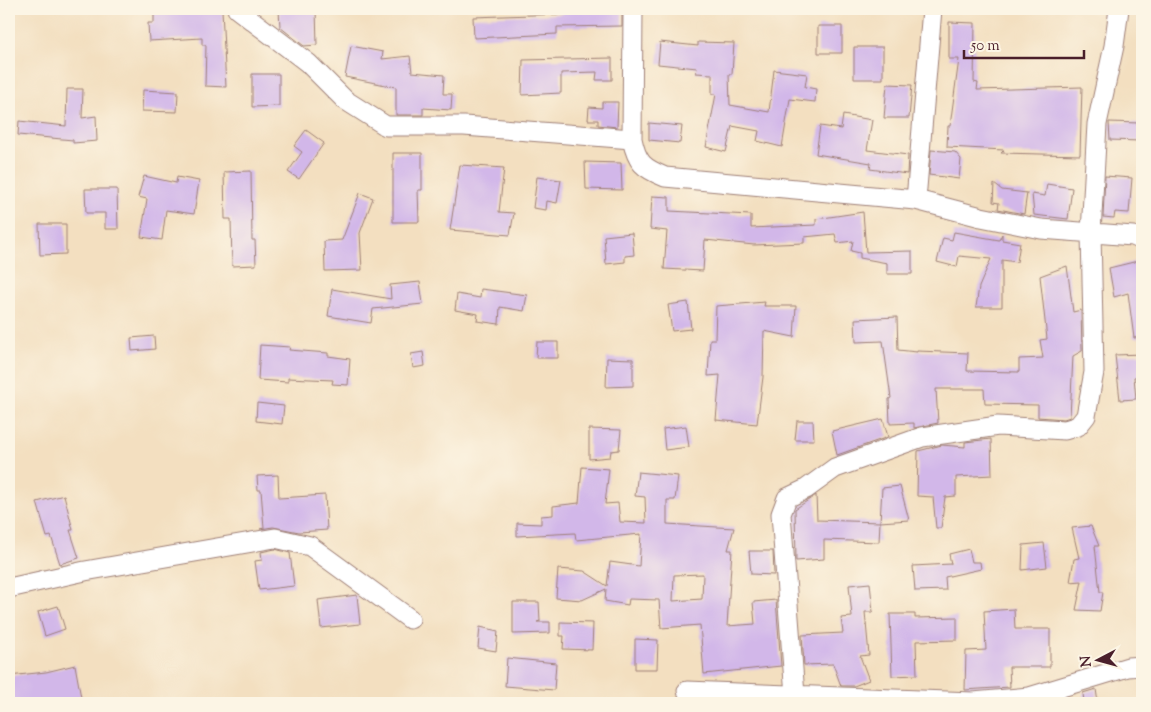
<svg xmlns="http://www.w3.org/2000/svg" width="1151" height="712" viewBox="0 0 1151 712" font-family="'Sorts Mill Goudy',serif">
<rect width="100%" height="100%" fill="#fcf5e5"/>
<filter id="ink" filterUnits="userSpaceOnUse"><feTurbulence type="fractalNoise" baseFrequency=".02" numOctaves="2"/><feDisplacementMap in="SourceGraphic" scale="10" xChannelSelector="R" yChannelSelector="G"/><feConvolveMatrix kernelMatrix="1 2 1 2 8 2 1 2 1" color-interpolation-filters="sRGB"/></filter>
<filter id="wash" filterUnits="userSpaceOnUse"><feTurbulence type="fractalNoise" baseFrequency=".0096" numOctaves="4" result="noise"/><feDisplacementMap in="SourceGraphic" scale="20" xChannelSelector="R" yChannelSelector="G"/><feGaussianBlur stdDeviation="1.12" result="paint"/><feColorMatrix in="noise" values="0 0 0 0 0 0 0 0 0 0 0 0 0 0 0 0 0 1.4 0 .05"/><feComposite in="paint" operator="in"/></filter>
<g filter="url(#wash)">
<rect width="100%" height="100%" fill="#f3dfc0"/>
<g id="blocks">
<path fill="#d2b7e9" fill-rule="evenodd" d="M154,9L222,10L226,87L205,86L206,45H202V38L149,41L148,23H154Z
M316,9L317,45L304,46L280,27L279,10Z
M563,9H622V26L557,27V34L474,38L473,17L562,14Z
M949,22L975,23L974,82L978,83L977,90L1082,87L1080,155L1001,153L1004,150L947,147L948,126H950L959,59H949Z
M818,26H842V53H818Z
M660,42L698,46V42L734,43L732,74H729L730,105L769,112L774,70L807,74L805,87L816,89L815,102L790,99L782,147L757,141L759,131L732,126L726,152L706,147L716,94H712V74L696,73L697,68L658,64Z
M351,46L383,52L382,59L410,56L412,72L444,75L443,94H452L451,110L423,108V115H396V87L345,77Z
M854,47H883V79H854Z
M612,58V80H596L597,72L561,73V93L522,95L523,60Z
M252,74H279V106L252,107Z
M887,84L912,85L909,118H884Z
M67,89H83L82,118L96,116L97,141L73,143V140L18,135L19,121L66,126Z
M143,90L178,92L177,112L142,111Z
M602,102H618L617,127L598,125V120H588L589,107L602,108Z
M843,115L872,120L867,150L908,155L907,174L870,169L871,163L816,154L820,126L841,129Z
M1109,122L1140,123V141L1110,140Z
M649,123L682,126L680,143L649,140Z
M306,130L324,143L299,179L288,172L302,152L294,146Z
M931,150L955,152L961,159L959,179L929,175Z
M393,153H422V190H418L419,222H393Z
M585,162L621,163L622,190L586,189Z
M460,165L504,168L499,212L514,213L510,235L450,230Z
M251,171L252,240H255L256,265L232,266L231,219H225L224,172Z
M144,176L176,183L177,177L199,181L194,214L166,210L162,240L141,237L147,199L138,197Z
M1105,176L1132,178L1129,213L1115,212L1114,218L1103,217Z
M537,177L561,180L557,203L547,201L546,210L533,208Z
M994,184L1002,190L1027,193L1024,214L998,209L999,203L993,202Z
M1047,184L1072,188L1068,219L1034,215L1032,194L1045,196Z
M85,189H117L118,229H105V213H86Z
M360,193L373,198L360,233L362,270L325,271L324,241L342,240Z
M652,196L669,197V211L751,215V228L816,225V219L863,212L866,252L912,251V274H887V263L860,258V253L851,251L853,241L837,243L835,234L804,237V243L754,245L705,240L703,271L664,269L667,231L650,229Z
M39,224H66V254L40,255Z
M954,232L999,240L1002,234V240L1020,243L1017,262L1002,260V307H976L979,287L991,259L959,256L957,267L937,262L943,238L952,240Z
M632,233L634,255L625,256V262L606,264L604,236Z
M1142,260V337L1134,338L1128,293L1114,297L1109,268Z
M1067,266L1073,312L1081,310L1082,351L1073,356L1070,417L1064,419L1038,417V405L985,404L984,389H936L938,423L914,428V423L890,424L889,399L891,398L883,341L856,342L855,319L897,317L898,350L917,352V351L968,353L967,371L1019,372V359L1043,358L1040,340L1047,339L1040,276Z
M420,282L423,304L373,309L371,323L328,316L332,289L391,299L390,285Z
M481,289L527,295L524,311L500,307L499,324L477,321L478,314L455,310L457,294L480,298Z
M688,302L691,329L672,331L668,305Z
M765,302L764,306H796L794,337L764,331L763,377L757,424L716,420L720,375L708,376L710,339H715L716,306Z
M154,336L155,349L132,351L131,338Z
M537,342H558V358H536Z
M260,345L290,347L289,350L328,353V356L350,359L348,385L332,384L333,380L288,378V382L258,380Z
M423,352L425,366L413,368L411,354Z
M1142,354V376L1134,377L1136,399L1120,400L1115,355Z
M607,358L633,359V386L606,387Z
M257,403L284,406L282,424L256,421Z
M883,419L888,437L837,455L832,431Z
M797,421H813L814,440H795Z
M686,426L689,447L665,450L663,429Z
M589,429L621,430L619,450L611,451L610,457L589,459Z
M991,439L992,475L956,477V496L945,497L941,528H936L933,497L917,496L918,451L942,445L965,447V442Z
M582,467L609,469L605,504L618,503L620,522L646,523L645,497L635,496L638,472L678,476L675,500H667V524L734,528L728,550H732L727,626L755,624L753,602L776,600L781,666L704,674L700,625L661,628L659,600L629,599L628,605L605,601L606,589L582,600L556,598L558,569L584,571L607,586L610,562L639,566L641,534L576,540L575,533L517,536V523L541,524V516L553,515V506L579,503ZM703,574L702,599L673,601L674,575Z
M278,475L279,498L325,495L327,530L299,532L273,527L260,529L264,528L261,490H258L257,476Z
M900,486L909,520L880,522L882,488Z
M64,495L73,530H70L79,558L60,564L51,536L47,537L37,502Z
M816,495L817,520L880,522L879,542L824,540V559L796,561L795,509Z
M1091,526L1099,546H1095L1100,592H1103L1100,611L1076,610L1082,581L1070,582L1074,559L1079,558L1072,528Z
M1044,543L1047,567L1022,570L1023,545Z
M275,549L290,553L294,586L259,590L255,561L262,560L261,552Z
M969,549L972,562H980L981,569L945,577L946,590L915,591L913,566L951,564L949,554Z
M749,551H773L774,575L751,574Z
M870,583L873,612H865L869,655L860,656L869,680L854,686H841L833,664L804,665L802,635L843,633L841,618L852,617L849,585Z
M357,595L360,624L321,628L318,600Z
M513,602H539L540,621L537,622H550V633L513,634Z
M58,606L65,629L45,636L38,612Z
M1014,609L1015,629H1050V667H1009L1010,687L965,690L966,651L986,650L984,611Z
M890,614H915V618L957,617V640L916,641L917,675L892,676Z
M560,622L593,623L592,650L563,649L564,636H560Z
M480,627L498,631L496,651L478,648Z
M635,639L658,640L657,669H635Z
M507,658L556,663L554,690L505,686Z
M75,665L82,703H12L9,676L46,672Z
M1096,689L1098,703H1084L1083,693Z"/>
</g>
</g>
<g filter="url(#ink)">
<use href="#blocks" fill-opacity="0" stroke="#9e7f76" stroke-width="1"/>
<g fill="none" stroke-linecap="round" stroke-linejoin="round">
<defs>
<path id="minor" d="M237,9L308,63L345,100L386,126H464L632,139
M633,9L632,139C637,163 643,168 665,177L916,200L981,217L1041,229L1133,236L1142,240
M916,200L932,9
M9,588L85,571L275,538L310,546L410,619
M687,691L973,702L1029,697L1128,667L1142,666
M795,695L781,514L787,498L806,489L835,468L922,437L998,426L1065,430L1078,426L1086,416L1094,372L1091,233L1097,124L1114,46L1119,9"/>
</defs>
<use href="#minor" stroke="#9e7f76" stroke-width="21"/>
<use href="#minor" stroke="#fff" stroke-width="19"/>
</g>
</g>
<rect width="1151" height="712" fill="none" stroke="#fcf5e5" stroke-width="30"/>
<g transform="translate(1098 660) rotate(264)" stroke="#fcf5e5" stroke-width="4" paint-order="stroke">
<path d="M0-4L9 19L0 12L-9 19Z" fill="#4a1f2b"/>
<text y="-8" font-size="14" font-weight="bold" text-anchor="middle" fill="#4a1f2b">N</text>
</g>
<path d="M964 50v8h120v-8" fill="none" stroke="#4a1f2b" stroke-width="2.5"/>
<text x="971" y="50" font-size="15" fill="#4a1f2b" stroke="#fcf5e5" stroke-width="4" paint-order="stroke">50 m</text>
</svg>
